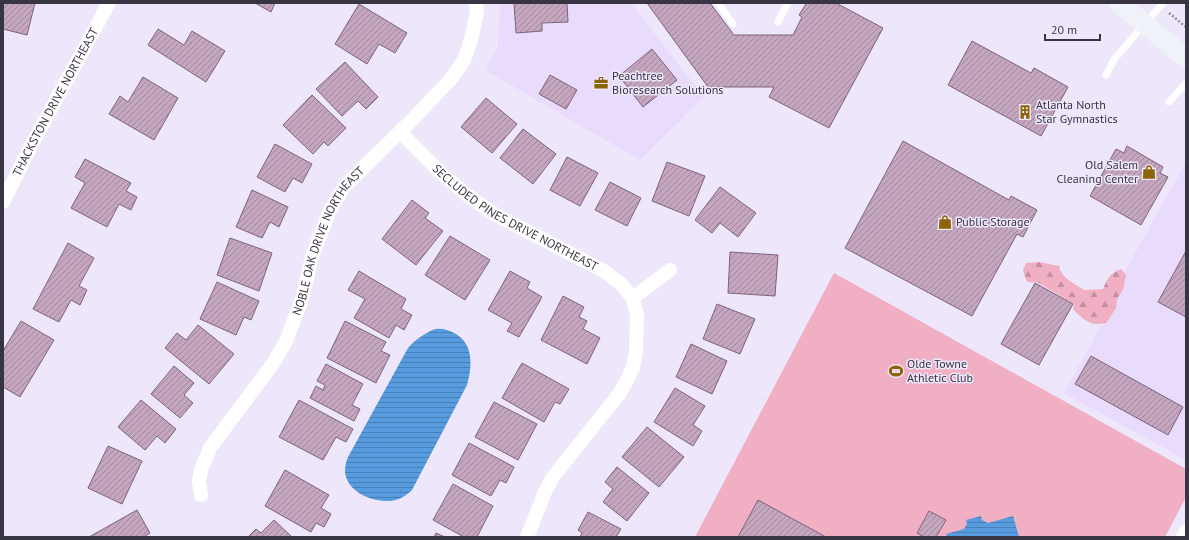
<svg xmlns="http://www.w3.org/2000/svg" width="1189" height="540" viewBox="0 0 1189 540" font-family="'PT Sans',sans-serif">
<defs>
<pattern id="forest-firs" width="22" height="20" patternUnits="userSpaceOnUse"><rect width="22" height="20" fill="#f0afc3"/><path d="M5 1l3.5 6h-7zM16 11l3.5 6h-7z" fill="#c38fa0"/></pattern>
<pattern id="water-rules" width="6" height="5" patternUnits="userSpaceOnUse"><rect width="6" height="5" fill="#569cde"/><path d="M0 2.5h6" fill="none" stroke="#4880b6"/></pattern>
<pattern id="building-hatch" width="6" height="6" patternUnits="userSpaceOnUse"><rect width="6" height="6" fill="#c4a6bf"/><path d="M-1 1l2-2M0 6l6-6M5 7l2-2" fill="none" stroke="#a0889d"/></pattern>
</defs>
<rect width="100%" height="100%" fill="#eee6fb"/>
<path fill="#e8dbfc" d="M499,3H631L704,97L640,160L485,70L498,45L500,13Z
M1186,162V460L1064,393L1106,317L1105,307Z"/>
<path fill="#f0afc3" d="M834,273L1186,469V497L1165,537H695Z"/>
<path fill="url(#forest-firs)" d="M1039,262L1059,266C1061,278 1074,283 1084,290L1103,289C1108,278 1109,274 1121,269L1126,275L1123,290L1117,299L1116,308L1107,322C1104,323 1100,324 1097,324C1088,324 1079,316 1073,309L1074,304L1037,282C1025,284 1026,280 1023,270L1026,263Z"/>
<path fill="url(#water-rules)" d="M435,329C443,328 449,330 456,334C474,345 472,367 467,385L412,490C406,496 399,500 390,501C372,502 347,492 345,472C345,466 346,462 348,457L408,348C416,339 425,333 435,329Z
M981,516L982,520L988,523L1013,516L1019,537H947L946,534L964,529L967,524L966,520Z"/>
<path fill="url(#building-hatch)" stroke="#7e637a" d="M3,3H35L27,35L3,29Z
M255,3H275L271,12Z
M514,3H567L568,22L542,23V31L516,33Z
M647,3H710L734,35H793L802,17L799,15L806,4L809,3H836L883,28L829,128L769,97L774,87H708Z
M359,4L407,33L395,53L379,44L367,64L335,44Z
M158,29L184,45L192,31L225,51L206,82L148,45Z
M972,41L1031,73L1034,68L1068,87L1041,136L948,85Z
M652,49L677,80L643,107L619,76Z
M345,62L378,97L366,109L358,101L342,116L316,89Z
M550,75L577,90L566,109L539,94Z
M143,77L178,98L154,140L109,114L120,96L128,102Z
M312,95L346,128L328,146L324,142L313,154L283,125Z
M486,98L517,124L492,153L461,127Z
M523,129L556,154L533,184L500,158Z
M903,141L1009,200L1011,196L1037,210L1023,237L1017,234L972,316L845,248Z
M275,144L312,164L302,183L293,178L285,192L257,177Z
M1127,146L1163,167L1160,173L1168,177L1141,225L1090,196L1116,149L1124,153Z
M567,157L598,173L580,206L550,190Z
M85,159L131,183L126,191L137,197L131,210L119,204L107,227L71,208L85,183L75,177Z
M667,162L705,176L689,216L652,201Z
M610,182L641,198L627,226L595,210Z
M720,187L756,213L738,237L720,223L712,233L695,220Z
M252,190L288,207L279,227L270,222L262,238L236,227Z
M412,200L429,213L425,218L443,231L416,265L382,239Z
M450,236L490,260L465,300L425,275Z
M230,238L272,253L259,291L217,275Z
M68,243L94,258L79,286L87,290L80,305L71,300L59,322L33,309Z
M1186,251V317L1158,302Z
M730,252L778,255L775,296L728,293Z
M359,271L406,299L401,309L412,315L404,330L396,325L389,338L354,318L365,299L348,290Z
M510,271L530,282L527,288L542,297L519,337L507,331L512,323L488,310Z
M217,282L259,301L251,320L244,317L236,335L200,319Z
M1035,283L1073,304L1039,365L1001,344Z
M563,296L584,307L579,317L587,321L583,329L600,338L587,364L541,340Z
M717,304L755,319L740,354L703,339Z
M21,321L54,340L20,397L3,387V351Z
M345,321L386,342L381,351L390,355L376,383L327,358Z
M198,325L234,354L209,384L165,348L177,333L186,340Z
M691,344L727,361L712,394L676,377Z
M1091,356L1183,407L1168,435L1075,384Z
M522,363L569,389L560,404L555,402L544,422L502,398Z
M326,364L363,384L352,405L360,409L354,421L310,398L316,386L323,390L325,385L317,381Z
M174,366L194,383L184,395L193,403L180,418L151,394Z
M675,388L705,406L693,425L702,431L693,446L654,422Z
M141,400L176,429L165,443L157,436L145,450L118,427Z
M299,400L353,429L346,442L336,437L323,460L279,437Z
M494,402L537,424L518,460L475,437Z
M647,427L684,457L659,487L622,457Z
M469,443L514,467L506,483L500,480L491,496L452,475Z
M108,446L142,461L122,504L88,488Z
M617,467L649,493L627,521L603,502L613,489L605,482Z
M285,470L329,495L321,508L331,514L324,527L316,523L311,532L265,506Z
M453,484L493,506L477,537H464L433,520Z
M758,500L826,537H738Z
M137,510L150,533L145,536V537H89Z
M929,511L946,520L936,537H924L917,533Z
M588,512L621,529L616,537H580L582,533L578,530Z
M274,520L292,537H248L256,529L261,533Z
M436,533L445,537H434Z"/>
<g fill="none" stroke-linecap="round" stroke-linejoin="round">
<path stroke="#9791a2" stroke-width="2.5" stroke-dasharray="2 2" stroke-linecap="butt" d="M1169,13L1186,27"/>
<path stroke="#fff" stroke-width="7" d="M718,3L733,24
M778,22L788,3
M1106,75L1115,58L1163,3
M1169,102L1186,83"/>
<g stroke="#fff" stroke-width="14">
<path id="s1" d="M400,132L442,174L467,195L494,214L604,271L621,284L633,298L637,315L636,351L633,367L627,380L619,394L553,477L545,492L527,537"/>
<path id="s2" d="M3,202L32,144L109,3"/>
<path d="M633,298L670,270"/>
<path id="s3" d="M201,495L199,482L201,470L210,448L274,362L286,341L302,299L312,257L329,212L344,187L369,162L412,120L451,79L464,60L471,40L477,12L476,3"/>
<path d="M1183,537L1186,531"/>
</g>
<path stroke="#f0f2f9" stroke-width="20" d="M1119,3L1186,58"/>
</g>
<defs>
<symbol id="office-bare" viewBox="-9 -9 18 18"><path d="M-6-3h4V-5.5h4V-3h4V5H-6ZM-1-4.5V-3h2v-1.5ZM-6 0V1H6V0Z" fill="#8c6406" stroke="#eee6fb" stroke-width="2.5" paint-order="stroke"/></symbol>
<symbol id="building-bare" viewBox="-9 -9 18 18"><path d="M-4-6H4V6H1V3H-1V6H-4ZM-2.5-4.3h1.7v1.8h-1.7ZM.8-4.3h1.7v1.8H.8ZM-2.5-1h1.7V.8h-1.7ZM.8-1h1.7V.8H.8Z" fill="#8c6406" stroke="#eee6fb" stroke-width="2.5" paint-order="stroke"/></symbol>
<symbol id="shop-bare" viewBox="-9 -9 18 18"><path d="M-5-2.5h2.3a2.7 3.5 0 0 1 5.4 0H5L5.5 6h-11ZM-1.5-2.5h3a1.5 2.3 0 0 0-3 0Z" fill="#8c6406" stroke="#eee6fb" stroke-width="2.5" paint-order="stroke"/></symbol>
<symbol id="stadium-bare" viewBox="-9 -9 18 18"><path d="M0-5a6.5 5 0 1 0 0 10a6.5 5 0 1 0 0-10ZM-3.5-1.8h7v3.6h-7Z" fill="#8c6406" stroke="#eee6fb" stroke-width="2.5" paint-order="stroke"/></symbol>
</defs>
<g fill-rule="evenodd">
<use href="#office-bare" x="591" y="73" width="20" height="20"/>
<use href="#building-bare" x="1015" y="102" width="20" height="20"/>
<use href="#shop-bare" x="1139" y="162" width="20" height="20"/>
<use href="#shop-bare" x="935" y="212" width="20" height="20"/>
<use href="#stadium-bare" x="886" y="361" width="20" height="20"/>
</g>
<g text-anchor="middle" stroke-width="3" stroke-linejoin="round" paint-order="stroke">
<g font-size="12" fill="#393441" stroke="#eee6fb" text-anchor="start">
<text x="612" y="80">Peachtree<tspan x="612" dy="14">Bioresearch Solutions</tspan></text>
<text x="1036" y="109">Atlanta North<tspan x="1036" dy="14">Star Gymnastics</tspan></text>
<text x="1138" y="169" text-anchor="end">Old Salem<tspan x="1138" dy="14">Cleaning Center</tspan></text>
<text x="956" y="226">Public Storage</text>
<text x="907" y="368">Olde Towne<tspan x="907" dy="14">Athletic Club</tspan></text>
</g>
<g font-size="12" fill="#393441" stroke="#eee6fb">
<text dy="4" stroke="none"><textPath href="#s2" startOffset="113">THACKSTON DRIVE NORTHEAST</textPath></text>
<text dy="4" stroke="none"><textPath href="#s1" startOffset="145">SECLUDED PINES DRIVE NORTHEAST</textPath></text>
<text dy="4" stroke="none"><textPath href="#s3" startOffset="290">NOBLE OAK DRIVE NORTHEAST</textPath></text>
</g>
</g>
<rect width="1189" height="540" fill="none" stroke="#393441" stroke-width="8"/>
<path d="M1045 34v6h55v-6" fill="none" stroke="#393441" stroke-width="2"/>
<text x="1051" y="34" font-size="12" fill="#393441" stroke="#eee6fb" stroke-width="3" paint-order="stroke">20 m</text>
</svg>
